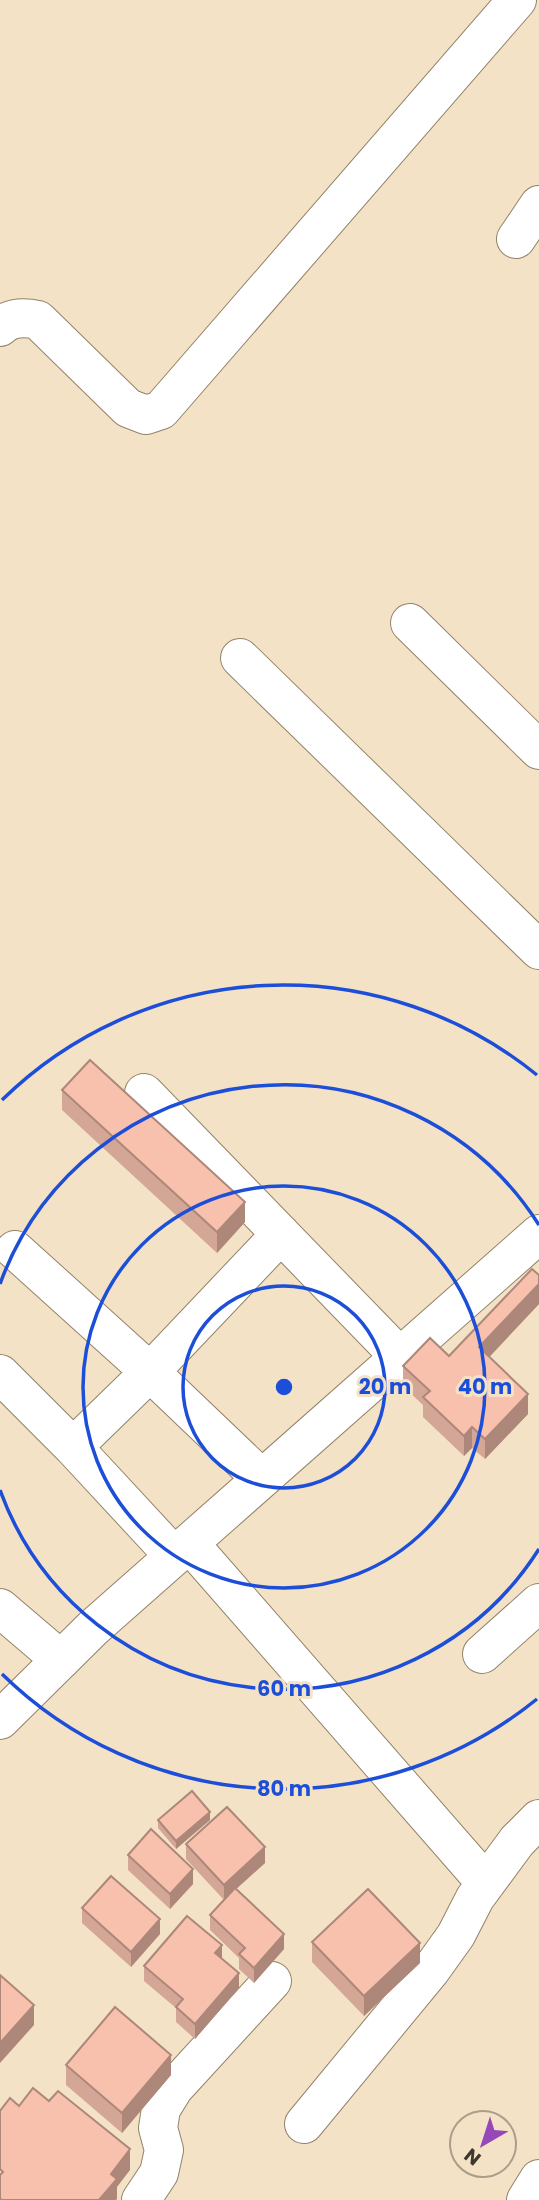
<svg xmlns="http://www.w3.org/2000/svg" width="539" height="2200" viewBox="0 0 539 2200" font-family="Poppins,sans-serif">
<rect width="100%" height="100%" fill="#f3e2c6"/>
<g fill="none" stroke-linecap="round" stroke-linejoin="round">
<defs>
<path id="minor" d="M516,239L539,205
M0,327C11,316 25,317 38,320L128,408L146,415L161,410L517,0
M410,623L539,750
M240,658L539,950
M144,1093L400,1357
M15,1250L150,1372L262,1479
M0,1374L73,1447L174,1556
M73,1447L150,1372L281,1234
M189,1543L486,1883
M0,1608L61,1660
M482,1654L539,1603
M0,1720L93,1628L539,1234
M304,2124L431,1970L456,1935L475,1898L517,1841L539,1819
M141,2200L159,2173L164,2150L158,2128L161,2109L174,2088L272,1981
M526,2200L539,2179"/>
</defs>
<use href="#minor" stroke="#928369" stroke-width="40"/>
<use href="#minor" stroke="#fff" stroke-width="38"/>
</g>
<path fill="#d4a695" d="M62,1090L245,1222L217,1253L62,1110Z
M539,1304L489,1357L528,1414L485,1459L472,1448L464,1456L423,1417V1405L403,1386V1366L449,1356Z
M158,1820H210L176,1849L158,1828Z
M186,1844L265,1863L236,1889L284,1949L254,1983L239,1969V1958L210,1930V1915L224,1900L186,1859Z
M128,1855L193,1884L170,1909L128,1870Z
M82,1908L160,1934L131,1967L82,1923Z
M312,1942L420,1963L364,2016L312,1962Z
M222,1959L239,1988L195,2039L176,2022V2008L144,1981V1966Z
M66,2065L171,2075L122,2133L66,2085Z"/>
<path fill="#ad8779" d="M245,1202V1222L217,1253V1232Z
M539,1284V1304L479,1368V1347Z
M528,1394V1414L485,1459V1439Z
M472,1427V1448L464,1456V1436Z
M210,1812V1820L176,1849V1841Z
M265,1847V1863L224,1900V1885Z
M193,1869V1884L170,1909V1894Z
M160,1919V1934L131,1967V1952Z
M284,1934V1949L254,1983V1968Z
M420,1943V1963L364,2016V1996Z
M222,1945V1961L215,1953Z
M239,1973V1988L195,2039V2024Z
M34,2005V2025L0,2063V2043Z
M171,2055V2075L122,2133V2113Z
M130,2149V2170L117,2187V2199L116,2200H99L111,2174Z"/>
<path fill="#f7c1ad" stroke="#ad8779" stroke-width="2" d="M90,1060L245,1202L217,1232L62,1090Z
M532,1269L539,1275V1284L479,1347L528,1394L485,1439L472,1427L464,1436L423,1397L430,1391L403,1366L430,1338L449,1356Z
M192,1791L210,1812L176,1841L158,1820Z
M227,1807L265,1847L224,1885L186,1844Z
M151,1829L193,1869L170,1894L128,1855Z
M111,1876L160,1919L131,1952L82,1908Z
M235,1888L284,1934L254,1968L239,1954L245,1948L210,1915Z
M368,1889L420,1943L364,1996L312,1942Z
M187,1916L222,1945L215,1953L239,1973L195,2024L176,2007L183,1999L144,1966Z
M0,1975L34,2005L0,2043Z
M115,2007L171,2055L122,2113L66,2065Z
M33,2088L49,2101L58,2091L130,2149L111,2174L117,2179L99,2200H2L0,2199V2175L3,2172L0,2169V2111L10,2098L19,2106Z"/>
<g fill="none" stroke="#1d4ed8" stroke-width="3.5">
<circle cx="284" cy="1387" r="101"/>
<circle cx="284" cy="1387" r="201"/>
<path d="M539 1549A302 302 0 0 1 0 1490M0 1284A302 302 0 0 1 539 1225"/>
<path d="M537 1699A402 402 0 0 1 2 1674M2 1100A402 402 0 0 1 537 1075"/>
</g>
<circle cx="284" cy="1387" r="10" fill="#1d4ed8" stroke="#f3e2c6" stroke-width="3.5"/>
<g font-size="21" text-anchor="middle" font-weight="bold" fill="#1d4ed8" stroke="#f3e2c6" stroke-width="6" stroke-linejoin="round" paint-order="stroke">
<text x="385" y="1394">20 m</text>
<text x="485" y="1394">40 m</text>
<text x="284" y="1696">60 m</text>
<text x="284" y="1796">80 m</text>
</g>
<g transform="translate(483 2144) rotate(219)"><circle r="33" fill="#f3e2c6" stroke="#ab9e89" stroke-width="2"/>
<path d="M0-5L12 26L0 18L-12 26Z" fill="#9648b8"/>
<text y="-10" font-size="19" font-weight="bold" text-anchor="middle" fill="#3e382d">N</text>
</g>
</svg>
